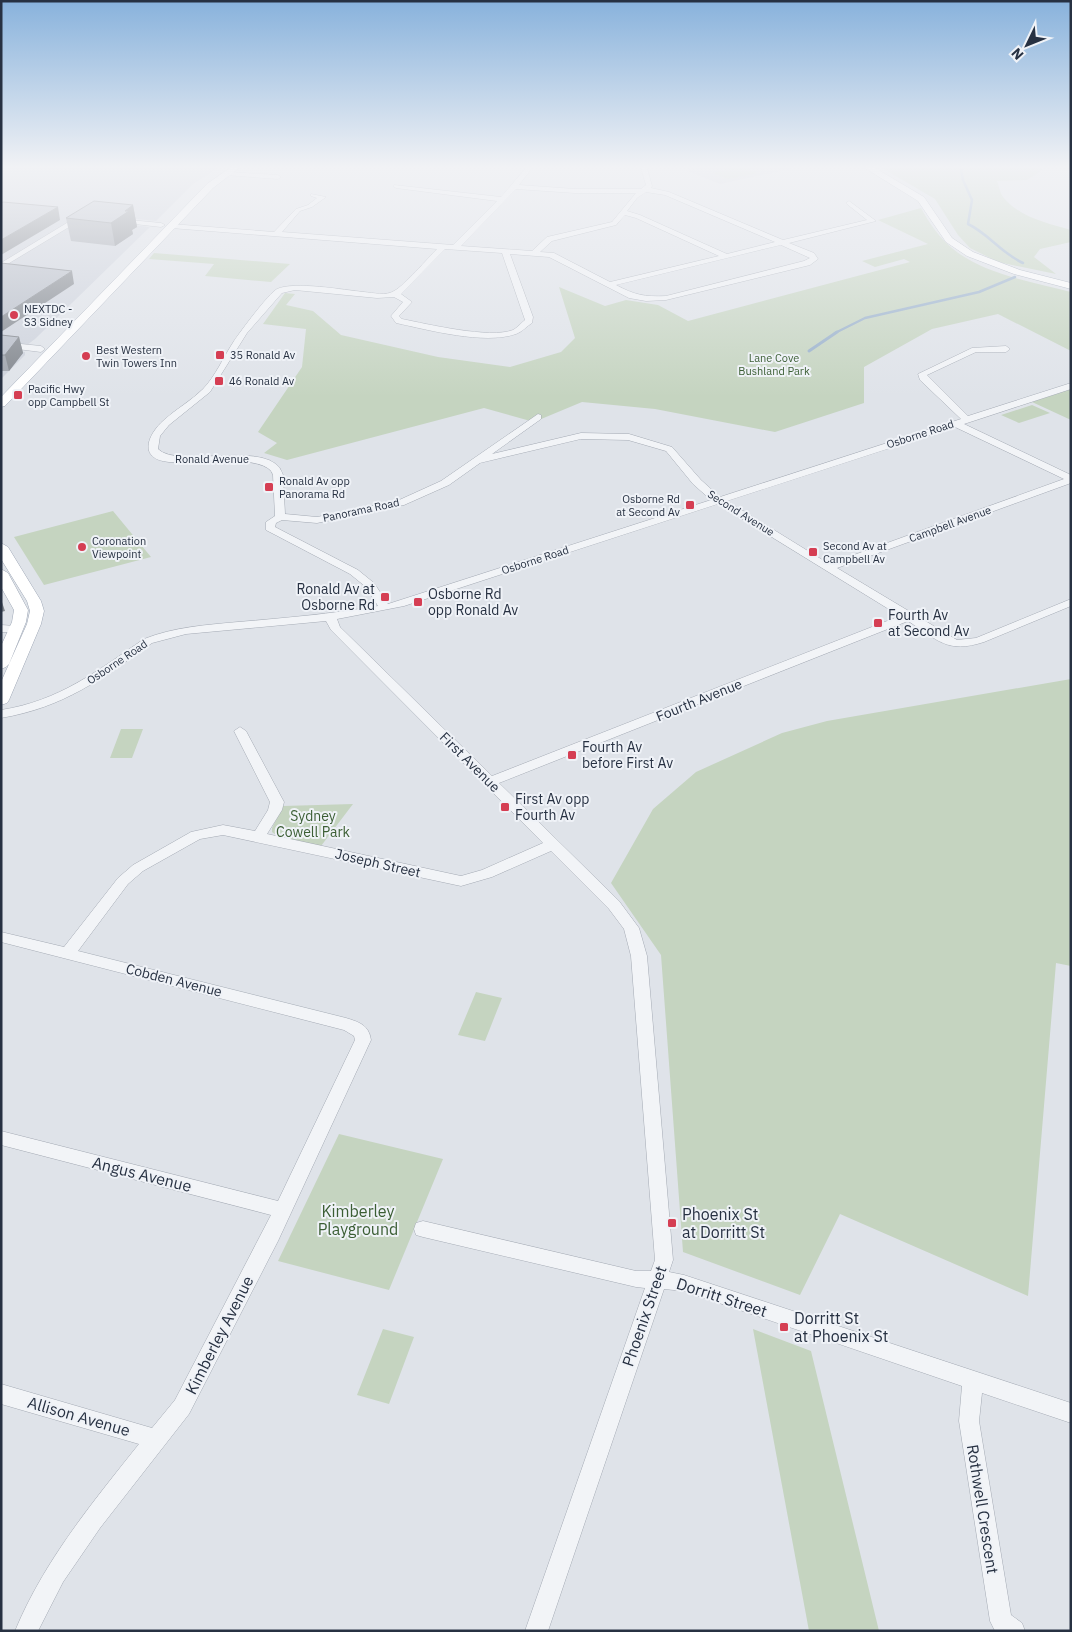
<svg xmlns="http://www.w3.org/2000/svg" width="1072" height="1632" viewBox="0 0 1072 1632" font-family="'IBM Plex Sans',sans-serif">
<rect width="100%" height="100%" fill="#dfe3e9"/>
<path fill="#cdd2dc" d="M1,168H218L193,184L156,221L76,213L88,220L150,227L35,339L19,351L25,352V355L1,379Z
M698,168H795L720,184L685,170Z"/>
<path fill="#c5d4c0" d="M735,168H745L758,173L728,179L712,173Z
M882,168H1041L1042,170L1027,180L997,181C999,186 1000,193 1003,197C1019,217 1047,223 1071,230V242L1040,249L1034,257L1056,274L998,262L970,248L958,235L935,199Z
M921,208C929,223 939,237 952,248C982,274 1033,282 1071,292V351L998,314L932,329L864,367V403L775,432L655,409L582,402L534,422L484,408L287,460L264,453L277,443L258,432L302,367L306,329L263,324L285,293L295,294L286,305L313,311L341,335L438,357L510,367L561,352L575,338L559,287L605,306L626,300L658,305L688,321L910,262L904,259L875,267L862,261L928,244L878,220Z
M154,253L290,264L271,282L205,276L214,264L149,259Z
M1071,389V420L1032,402Z
M1032,405L1050,413L1019,423L1001,415Z
M113,511L151,557L44,585L14,537Z
M1071,679V966L1056,963L1028,1296L840,1214L800,1295L683,1252L661,955L611,883L653,809L696,772L782,733L827,721Z
M121,729H143L132,758H110Z
M353,804L321,846L279,837L272,832V828L283,806Z
M476,992L502,998L485,1041L458,1035Z
M339,1134L443,1159L389,1290L278,1261Z
M383,1329L414,1337L389,1404L357,1395Z
M753,1329L811,1351L879,1631H809Z"/>
<g fill="none" stroke-linecap="round" stroke-linejoin="round">
<path stroke="#98b0cb" stroke-width="2.5" d="M964,168L961,170L963,180L972,200L968,224C989,234 1001,253 1023,263
M835,333L865,318L979,292L1015,277"/>
<path stroke="#98b0cb" stroke-width="3" d="M809,351L837,332"/>
<defs>
<path id="minor" d="M526,168H532L519,185L575,189H641L646,185L641,168H647L652,186L651,188L669,192L783,240L867,220L847,204L846,203L849,201L876,221L789,243L814,253L818,259L810,265L666,300L646,301L629,298L549,257L510,254L533,317L532,323C527,326 522,332 516,334C484,345 429,330 396,323L391,316L403,302L394,297L377,298L295,290L282,293L247,333L210,392L169,425L160,436L158,449C178,470 273,437 283,475L285,514L317,517L397,501L441,481L538,414L541,415V419L492,454L581,433L629,434L672,447L701,480L720,497L961,419L920,380L918,374L972,348L1006,346L1010,349L1006,352H976L927,375L968,416L1071,383V389L964,424L1071,475V483L837,568L957,640L976,638L1071,599V606L984,642C947,654 938,640 908,621L499,783L619,901L639,928L647,956L673,1260L669,1272L684,1275L1071,1403V1423L982,1393L979,1421L1011,1615L1022,1623L1025,1631H995L990,1621L959,1421L962,1386L684,1291L664,1289L548,1631H525L645,1288L636,1287L423,1237L416,1235L414,1229L416,1223L423,1221L636,1271H651L655,1260L631,956L624,929L609,909L551,851L492,877L461,886L223,835L200,839L143,871L128,884L78,951L346,1018C359,1022 369,1025 371,1040L278,1241L189,1414L100,1528L63,1582L38,1631H15C44,1561 92,1503 139,1444L1,1404V1384L152,1428L175,1400L271,1215L1,1145V1131L278,1201L355,1040L354,1036L344,1030L1,942V932L64,947L118,878L133,865L191,832L223,825L255,831L268,810L270,802L234,731L240,727L246,731L284,802L282,810L267,834L461,876L482,870L543,843L331,630L326,621L186,634L152,643C101,679 65,707 1,718V710C59,701 97,671 144,639C174,627 206,625 238,622C285,618 331,614 378,606L366,587L350,574L266,530V522L275,516L273,475C268,453 189,463 169,462C137,459 148,434 164,420C176,409 191,401 203,389C215,377 224,356 234,341C240,332 269,293 277,289C294,281 344,290 364,292C373,293 387,296 394,291C404,286 428,258 437,249L171,228L167,226L171,224L274,232L296,209L308,205L317,198L311,196V194L326,197L312,207L300,211L282,232L453,245L497,201L396,188L393,186L394,185L501,197ZM516,189L575,193H636L612,222L547,237L532,251L461,246ZM646,192L665,195L775,242L727,254L640,215L627,211L637,198ZM625,215L636,218L719,256L610,282L554,253L540,252L552,241L616,225ZM781,245L810,258L804,261L666,296C644,297 635,295 616,285ZM445,249L502,253L525,320C521,323 517,328 513,330C490,339 427,324 402,319L399,316L412,302L401,294ZM955,427L1064,479L829,564L727,501ZM581,439L628,440L666,451L693,484L711,500L388,604L374,583L358,570L275,527L276,523L282,520L317,523L404,505L449,485L480,463ZM718,504L900,616L492,776L340,627L337,619L404,606Z
M227,172L278,175L281,177L278,179L225,175L224,174Z
M83,216L86,218L85,219L79,221L1,268V263L75,218Z
M119,219L161,223L165,225L161,227L117,222V220Z
M1,342L41,346L45,349L41,352L1,347Z
M1,625L16,626L22,629L16,632H1Z"/>
<path id="major" d="M230,168H239L213,188L5,406L1,407V397L207,184Z
M865,168H875L924,197L952,238L973,252L1020,270L1071,283V289L1014,274L967,256L946,242L918,201Z
M1,543L8,547L41,601L44,611L41,624L9,700L7,703L1,705V682L27,624L30,611L27,601L1,559Z
M1,569L8,573L28,610L26,622L9,664L6,667L1,669V646L12,622L14,610L1,587Z"/>
</defs>
<use href="#minor" stroke="#a4aab4" stroke-width="1"/>
<use href="#major" stroke="#9ea7b6" stroke-width="1"/>
<use href="#minor" fill="#f2f4f7" fill-rule="evenodd"/>
<use href="#major" fill="#fff" fill-rule="evenodd"/>
</g>
<path fill="#9da2ab" d="M133,205L137,227L132,230L133,234L115,246L71,241L66,218Z
M1,335L19,337L23,353L9,371H1Z"/>
<path fill="#7f848b" d="M133,205L137,227L132,230L133,234L115,246L111,223Z
M58,207L60,220L1,255V240Z
M72,271L74,284L1,332V317Z
M19,337L23,353L9,371L5,355Z
M1,599L5,611L1,612Z"/>
<path fill="#b6bcc7" stroke="#7f848b" d="M94,201L133,205L125,211H129L111,223L66,218Z
M3,202L58,207L1,240V203Z
M1,263L72,271L1,317Z
M1,335L19,337L5,355H1Z"/>
<linearGradient id="sky" x2="0" y2="1"><stop stop-color="#88b2dc"/><stop offset="0.42" stop-color="#f1f2f5"/><stop offset="1" stop-color="#f1f2f5" stop-opacity="0"/></linearGradient>
<rect width="1072" height="397" fill="url(#sky)"/>
<g fill="#d53e53" stroke="#eff2f7" stroke-width="2">
<circle cx="14" cy="315" r="5"/>
<rect x="215" y="350" width="10" height="10" rx="2.5"/>
<circle cx="86" cy="356" r="5"/>
<rect x="214" y="376" width="10" height="10" rx="2.5"/>
<rect x="13" y="390" width="10" height="10" rx="2.5"/>
<rect x="264" y="482" width="10" height="10" rx="2.5"/>
<rect x="685" y="500" width="10" height="10" rx="2.5"/>
<circle cx="82" cy="547" r="5"/>
<rect x="808" y="547" width="10" height="10" rx="2.5"/>
<rect x="380" y="592" width="10" height="10" rx="2.5"/>
<rect x="413" y="597" width="10" height="10" rx="2.5"/>
<rect x="873" y="618" width="10" height="10" rx="2.5"/>
<rect x="567" y="750" width="10" height="10" rx="2.5"/>
<rect x="500" y="802" width="10" height="10" rx="2.5"/>
<rect x="667" y="1218" width="10" height="10" rx="2.5"/>
<rect x="779" y="1322" width="10" height="10" rx="2.5"/>
</g>
<g text-anchor="middle" stroke-width="4" stroke-linejoin="round" paint-order="stroke">
<g font-size="11" fill="#273142" stroke="#eff2f7" text-anchor="start">
<text x="24" y="313">NEXTDC -<tspan x="24" dy="13">S3 Sidney</tspan></text>
<text x="96" y="354">Best Western<tspan x="96" dy="13">Twin Towers Inn</tspan></text>
<text x="230" y="359">35 Ronald Av</text>
<text x="229" y="385">46 Ronald Av</text>
<text x="28" y="393">Pacific Hwy<tspan x="28" dy="13">opp Campbell St</tspan></text>
<text x="279" y="485">Ronald Av opp<tspan x="279" dy="13">Panorama Rd</tspan></text>
<text x="680" y="503" text-anchor="end">Osborne Rd<tspan x="680" dy="13">at Second Av</tspan></text>
<text x="92" y="545">Coronation<tspan x="92" dy="13">Viewpoint</tspan></text>
<text x="823" y="550">Second Av at<tspan x="823" dy="13">Campbell Av</tspan></text>
</g>
<g font-size="11" fill="#3b5e34" stroke="#eff2f7">
<text x="774" y="362">Lane Cove<tspan x="774" dy="13">Bushland Park</tspan></text>
</g>
<g font-size="11" fill="#273142" stroke="#eff2f7">
<text transform="translate(920 434) rotate(-18)" y="4">Osborne Road</text>
<text x="212" y="463">Ronald Avenue</text>
<text transform="translate(361 510) rotate(-12)" y="4">Panorama Road</text>
<text transform="translate(741 513) rotate(32)" y="4">Second Avenue</text>
<text transform="translate(950 524) rotate(-20)" y="4">Campbell Avenue</text>
<text transform="translate(535 560) rotate(-18)" y="4">Osborne Road</text>
<text transform="translate(117 662) rotate(-34)" y="4">Osborne Road</text>
</g>
<g font-size="14" fill="#273142" stroke="#eff2f7" text-anchor="start">
<text x="375" y="594" text-anchor="end">Ronald Av at<tspan x="375" dy="16">Osborne Rd</tspan></text>
<text x="428" y="599">Osborne Rd<tspan x="428" dy="16">opp Ronald Av</tspan></text>
<text x="888" y="620">Fourth Av<tspan x="888" dy="16">at Second Av</tspan></text>
<text x="582" y="752">Fourth Av<tspan x="582" dy="16">before First Av</tspan></text>
<text x="515" y="804">First Av opp<tspan x="515" dy="16">Fourth Av</tspan></text>
</g>
<g font-size="14" fill="#273142" stroke="#eff2f7">
<text transform="translate(699 700) rotate(-22)" y="5">Fourth Avenue</text>
<text transform="translate(470 762) rotate(45)" y="5">First Avenue</text>
<text transform="translate(378 863) rotate(13)" y="5">Joseph Street</text>
<text transform="translate(174 980) rotate(14)" y="5">Cobden Avenue</text>
</g>
<g font-size="14" fill="#3b5e34" stroke="#eff2f7">
<text x="313" y="821">Sydney<tspan x="313" dy="16">Cowell Park</tspan></text>
</g>
<g font-size="16" fill="#273142" stroke="#eff2f7">
<text transform="translate(142 1174) rotate(14)" y="6">Angus Avenue</text>
<text transform="translate(722 1297) rotate(18)" y="6">Dorritt Street</text>
<text transform="translate(644 1316) rotate(-71)" y="6">Phoenix Street</text>
<text transform="translate(219 1335) rotate(-63)" y="6">Kimberley Avenue</text>
<text transform="translate(79 1416) rotate(16)" y="6">Allison Avenue</text>
<text transform="translate(983 1509) rotate(81)" y="6">Rothwell Crescent</text>
</g>
<g font-size="16" fill="#3b5e34" stroke="#eff2f7">
<text x="358" y="1217">Kimberley<tspan x="358" dy="18">Playground</tspan></text>
</g>
<g font-size="16" fill="#273142" stroke="#eff2f7" text-anchor="start">
<text x="682" y="1220">Phoenix St<tspan x="682" dy="18">at Dorritt St</tspan></text>
<text x="794" y="1324">Dorritt St<tspan x="794" dy="18">at Phoenix St</tspan></text>
</g>
</g>
<rect width="1072" height="1632" fill="none" stroke="#273142" stroke-width="5"/>
<g transform="translate(1027 45) rotate(227)" stroke="#eff2f7" stroke-width="4" paint-order="stroke">
<path d="M0-4L9 19L0 12L-9 19Z" fill="#273142"/>
<text y="-8" font-size="14" font-weight="bold" text-anchor="middle" fill="#273142">N</text>
</g>
</svg>
